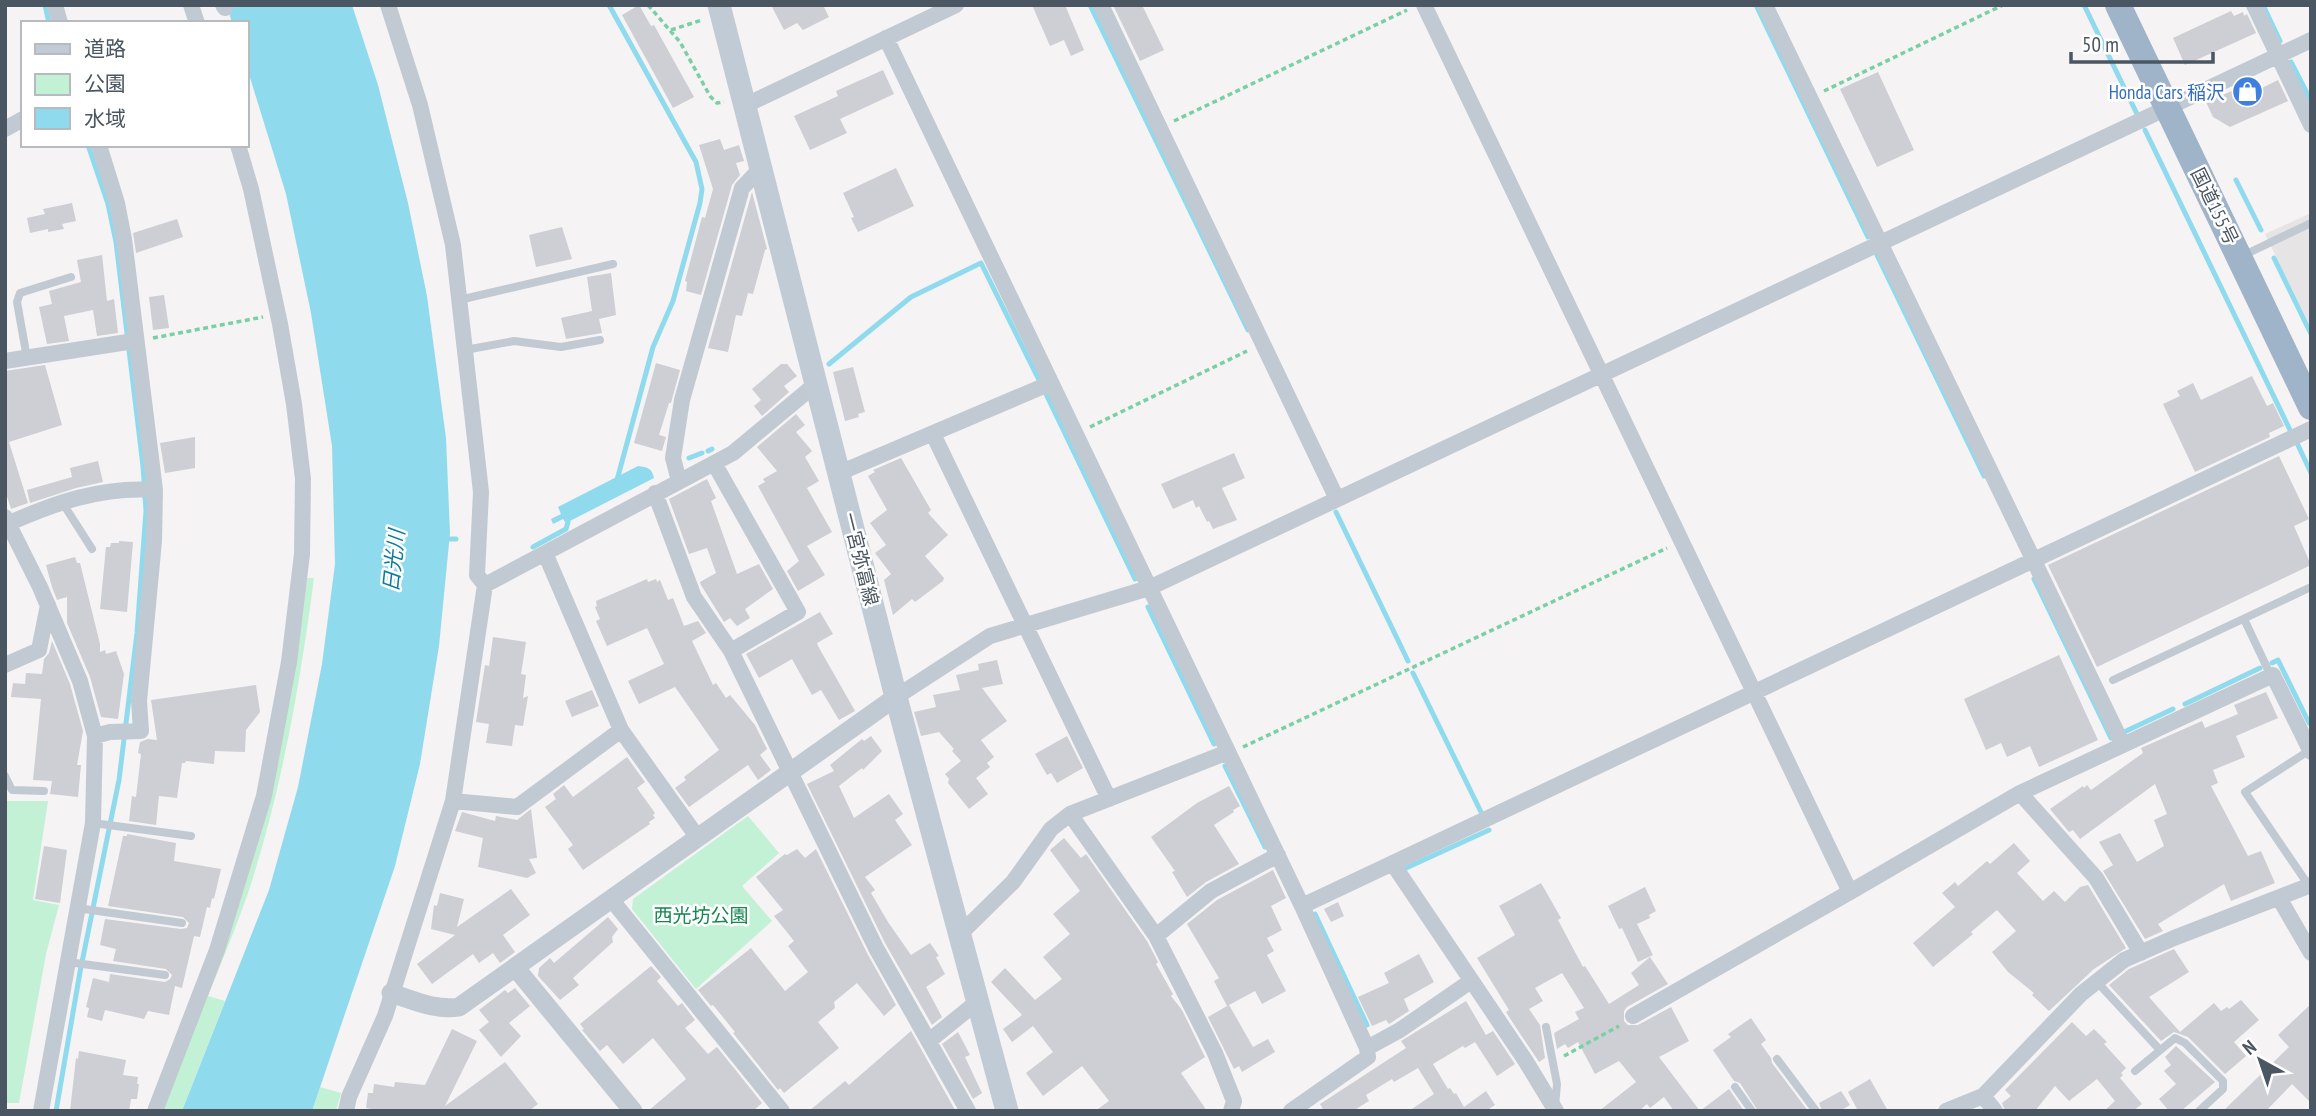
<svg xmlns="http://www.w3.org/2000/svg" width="2316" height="1116" viewBox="0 0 2316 1116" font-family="'PT Sans Narrow','Noto Sans JP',sans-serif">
<rect width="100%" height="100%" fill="#f5f3f3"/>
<path fill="#e6e4e5" d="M2311,213V328L2265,234Z"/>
<path fill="#c3f1d5" d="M307,578H314C300,685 281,794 247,896C235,930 221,963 208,996L225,1001L182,1111H160L195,1019L295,662Z
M5,801H48L33,900L59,905L46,954L19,1103H5Z
M748,816L779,853L742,886L772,921L696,989L632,909L633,899Z
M320,1087L341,1093L336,1111H312Z"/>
<path fill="#90daee" d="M227,5H352L378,85L408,203L427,296L446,438L450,533L439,646L420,764L395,866L312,1111H182L269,890L298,787L322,664L335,564L332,446L311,313L286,194L247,68V23H232Z
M638,466C647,467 652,468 654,478L566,523L563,519L553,524L551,519L561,514L558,507Z"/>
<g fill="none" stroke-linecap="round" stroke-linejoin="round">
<path stroke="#90daee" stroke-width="5" d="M45,5L49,23
M609,5L696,162L702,189L700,203L673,301L653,347L617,480
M1090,5L1248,330
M1756,5L1868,237
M2084,5L2137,114
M2263,5L2280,41
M2291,62L2311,101
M2145,130L2290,430
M2236,180L2261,230
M1877,255L1984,476
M2274,258L2311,334
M829,364L911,297L981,263L1040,382
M1046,394L1135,579
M2297,443L2311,473
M708,451L712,449
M689,458L702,453
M1336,512L1408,661
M442,539H456
M533,547L566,529L568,522L566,518
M2034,579L2111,738
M1148,607L1214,744
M2272,663L2278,660L2309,723
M1413,673L1481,812
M2185,704L2260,668
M2124,732L2173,709
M1225,766L1265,847
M1406,868L1489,830
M1315,914L1367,1025
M56,1111L80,972L119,780L137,633L146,511L143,466L116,242L108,204L88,145"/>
</g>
<path fill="#cdcfd5" d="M639,5L651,26L654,25L694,97L673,108L622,15Z
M771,5H823L829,17L803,30L797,23L784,30Z
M1032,5H1065L1084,50L1071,56L1064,40L1050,46Z
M1113,5H1142L1164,50L1140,61Z
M2231,11L2234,16L2243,12L2244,16L2247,14L2256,33L2185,65L2173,38Z
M883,70L894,94L840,119L847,133L810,150L794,116L838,96L836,91Z
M1878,72L1914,150L1877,167L1840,89Z
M2278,80L2288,101L2230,127L2213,117L2206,102L2255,81L2258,90Z
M720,139L724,150L739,145L744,161L736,163L740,175L732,185L701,295L686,291L687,282L685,281L702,217L705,218L713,189L699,145Z
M896,168L914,206L858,232L851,218L854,217L843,193Z
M752,192L767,249L765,250L753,294L748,293L742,316L736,315L728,352L708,348Z
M72,203L76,221L62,224L64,229L48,232V229L30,233L27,218L45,214L43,209Z
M177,219L183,237L136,253L133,233Z
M562,227L572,259L536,267L529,235Z
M102,255L107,301L114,299L118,333L97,336L93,310L64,316L69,341L47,344L39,307L52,304L49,291L81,282L77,260Z
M611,273L616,315L599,319L602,333L566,339L561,318L592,311L587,277Z
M164,295L169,328L153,330L149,297Z
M656,363L680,370L671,403H669L659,435L666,437L662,451L634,443Z
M781,364H787L797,376L784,386L789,392L762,416L754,406L761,400L752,389Z
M45,365L62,425L9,442L28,503L11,509L5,490V371Z
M853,367L865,412L858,414L859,417L845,421L833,372Z
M2252,376L2267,406L2273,403L2284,426L2269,433L2270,437L2195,472L2163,404L2180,396L2177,391L2193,383L2201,400Z
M796,414L805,425L796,432L812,451L805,457L819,481L807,488L832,532L807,546L825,575L798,591L787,571L799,561L758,486L765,482L763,479L777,471L757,447Z
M195,437V468L165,473L160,443Z
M1234,453L1245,478L1222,488L1237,520L1213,529L1209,521L1207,522L1199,506L1196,508L1193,500L1173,509L1161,484Z
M2279,456L2309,519L2294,526L2311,565L2097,667L2048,565Z
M901,458L931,510L928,513L948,535L925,556L944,578L943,581L915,602L912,599L893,615L884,580L891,574L875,553L886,545L870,523L887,510L868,476L875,472L873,470Z
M98,461L103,482L76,488L30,503L27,490L72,477L70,468Z
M707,479L716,498L711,501L737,574L759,564L773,589L745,609L750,618L737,626L730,618L724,622L701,585L700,582L716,573L707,548L689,554L669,499Z
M119,541L133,542L127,612L100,609L106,547H110L111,543H119Z
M75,557L77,563H80L100,644V652L105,650L106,654L116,651L124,674L118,719L101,717L90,677L67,623V597L57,600L52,587L46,565Z
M647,579L648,582L656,579L657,582L660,580L668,600L673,598L684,626L698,621L706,633L692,641L713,685L716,683L726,698L730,695L755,725L767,749L760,755L771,770L758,780L748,765L689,807L675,788L686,780L684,777L719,750L675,687L639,704L628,681L664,664L647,628L607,646L596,621L600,619L595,607L597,606L596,601Z
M820,612L833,634L817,643L818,646L855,711L839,720L821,690L812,695L792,659L759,678L746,654Z
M493,637L526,642L521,674L526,675L523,698L528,696L523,726L515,725L512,746L486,743L489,724L476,722L485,665L489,666Z
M52,641L70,684L83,731L77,765H81L78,797L50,794L52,781L33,780L41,699L11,697L13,683L25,684L26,673L42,674L44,659L49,653Z
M2059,655L2098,740L2039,767L2030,746L2007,757L2001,743L1986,750L1964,699Z
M997,660L1003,684L982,688L1007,721L981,740L994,757L987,763L990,767L976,778L988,794L969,809L948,783L949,779L945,774L961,761L952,751L954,749L939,732L921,736L914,712L936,707L933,695L960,690L956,675L979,670L978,664Z
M256,685L260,712L246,730L245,752L215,751L214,764L186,761L185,763H182L177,798L159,796L156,825L129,821L132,796L136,797L141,754L138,753L140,742L148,739L157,740L151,700Z
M592,690L599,706L572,717L565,701Z
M2266,692L2278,718L2236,736L2245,757L2213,770L2218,783L2211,786L2248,856L2261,851L2275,883L2231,901L2224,884L2158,924L2163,931L2145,939L2103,871L2113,865L2099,842L2120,833L2137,862L2164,846L2154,820L2167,814L2155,784L2080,839L2073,830L2069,832L2050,809L2083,786L2084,788L2087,785L2091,790L2143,753L2141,748L2202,721L2205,728L2238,714L2234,705Z
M871,736L882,751L863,770L862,768L839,786L854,818L889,794L903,814L895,820L912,845L865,877L875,890L871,893L888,922L911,955L930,943L939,956L936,957L945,974L926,987L942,1017L932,1025L885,943L807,784L834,771L830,765L862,739L864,741Z
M1067,736L1083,768L1057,783L1051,773L1047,775L1035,754Z
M627,757L645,782L637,788L655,813L653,815L655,818L649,822L650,824L583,870L568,849L573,845L545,807L556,799L553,794L564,785L573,797Z
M1229,786L1240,806L1233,810L1234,812L1214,825L1239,864L1206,882L1187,897L1172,872L1175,871L1151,837L1197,803Z
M531,809L537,858L529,859L536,873L527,878L478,867L483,838L455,831L462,812L495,821L496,816L517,820Z
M127,834L176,843L174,861L221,869L214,899L212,898L210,908L207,907L200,937L194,936L182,988L175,986L169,1015L148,1011L144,1019L105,1010L102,1021L87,1017L89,1008L86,1007L93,978L109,982L110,974L165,982L170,979L172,975L166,969L113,961L116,949L100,945L105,919L181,929L187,928L189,923L183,917L108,906L123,836H127Z
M1064,838L1081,858L1086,854L1147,941L1158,962L1156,964L1173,994L1171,996L1182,1010L1205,1057L1181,1073L1207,1111H1095L1109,1101L1082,1066L1043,1096L1026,1073L1053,1052L1033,1026L1012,1042L1003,1029L1022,1015L991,982L1005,968L1035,1000L1062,979L1043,957L1070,934L1053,914L1080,891L1050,850Z
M2014,843L2030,861L2017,873L2043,901L2054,891L2065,902L2080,887L2088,885L2126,948L2094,969L2049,1011L2032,995L2034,993L2008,972L1992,952L2016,931L1997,910L1971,932L1973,934L1933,967L1913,943L1955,907L1942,893L1955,882L1958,886L1987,861L1990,864Z
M44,846L67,850L60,903L35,899Z
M797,849L805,858L816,849L867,953L896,1005L884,1016L857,983L834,1002L835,1008L818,1022L839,1048L784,1093L780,1088L778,1090L733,1033L735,1032L713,1005L711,1006L698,990L751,948L785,991L808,972L788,946L794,941L774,916L783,910L756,877L785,854L787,855Z
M1273,870L1286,898L1271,906L1282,930L1267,938L1274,951L1267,955L1286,991L1262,1004L1255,991L1229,1005L1253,1047L1268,1039L1275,1052L1242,1072L1239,1066L1234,1069L1208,1017L1227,1006L1214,981L1219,978L1187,924L1217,900Z
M1541,883L1561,918L1558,920L1583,967L1585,966L1609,1004L1639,985L1631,973L1650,957L1668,984L1627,1007L1624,1011V1021L1628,1025H1638L1671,1007L1689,1041L1659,1057L1700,1111L1729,1089L1744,1111H1674L1664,1097L1650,1108L1647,1104L1639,1111H1599L1636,1082L1619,1061L1595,1074L1578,1042L1568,1048L1565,1044L1557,1049L1554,1033L1579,1019L1575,1012L1584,1008L1562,973L1535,988L1543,1001L1529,1009L1540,1025L1545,1058L1539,1062L1511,1020L1506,1012L1509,1010L1477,958L1515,935L1499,906Z
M1645,887L1656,911L1649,915L1650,918L1637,924L1653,955L1638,962L1622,928L1619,929L1608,906Z
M511,889L530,915L503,935L515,952L500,963L493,953L479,963L473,954L432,984L417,964L455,935L431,929L434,905L437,906L440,893L464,899L457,927Z
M1338,902L1344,916L1331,922L1324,909Z
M608,917L618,929L612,937L613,942L573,978L579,985L560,1000L538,976L539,968L550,958L554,963Z
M2174,949L2189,972L2149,997L2180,1032L2214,1003L2221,1011L2227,1007L2229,1009L2241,1000L2259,1020L2234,1042L2246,1056L2225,1074L2188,1037L2174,1032L2161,1041L2109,985L2129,969Z
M1419,954L1434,982L1404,999L1409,1011L1389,1024L1386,1020L1372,1026L1358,997L1389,983L1384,973Z
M651,966L661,977L657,981L678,1006L682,1003L695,1020L685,1028L708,1054L717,1047L762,1103L753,1111H648L686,1079L683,1075L653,1038L623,1064L607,1045L600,1051L582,1030L584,1029L580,1024Z
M515,988L530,1006L509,1023L521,1036L501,1057L479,1030L489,1022L479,1010L505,990L508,993Z
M1466,1001L1486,1035L1493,1031L1515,1064L1497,1076L1475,1042L1465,1048L1463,1046L1433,1064L1448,1089L1450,1088L1454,1094L1456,1093L1464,1107L1486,1091L1495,1105L1486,1111H1409L1434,1094L1418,1068L1394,1082L1392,1079L1366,1095L1369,1101L1353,1111H1324L1320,1104L1406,1048L1401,1041Z
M2311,1004V1103L2292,1084L2266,1111H2223L2289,1047L2278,1035Z
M1751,1018L1766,1040L1761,1044L1771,1058L1772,1063L1808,1111H1758L1740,1083L1734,1081L1713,1050L1731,1037L1728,1034Z
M2072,1022L2086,1036L2094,1029L2107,1042L2104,1044L2126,1068L2121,1073L2123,1075L2120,1078L2142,1104L2133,1111H2104L2115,1101L2097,1079L2069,1101L2055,1086L2035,1111H2005L2002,1103L2011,1096L2005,1090Z
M452,1029L477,1041L445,1106L505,1062L538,1104L529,1111H383L366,1108L368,1093H373L374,1084L394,1087L395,1082L425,1085Z
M911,1031L955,1110L809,1111L845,1081L849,1085Z
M958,1032L970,1055L965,1057L982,1093L973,1099L942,1044Z
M2176,1046L2215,1082L2181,1111H2169L2159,1099L2176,1084L2164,1071L2171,1065L2165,1057Z
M79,1051L126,1060L123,1075L138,1077L137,1084H139L137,1099H131L129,1111H70L76,1058L78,1059Z
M1870,1079L1888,1111H1858L1848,1092Z
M1841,1091L1850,1105L1840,1111H1822L1819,1103Z"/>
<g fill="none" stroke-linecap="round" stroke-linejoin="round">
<path stroke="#7ad0a6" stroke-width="3.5" stroke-dasharray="5 3.5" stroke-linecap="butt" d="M648,5L680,42L710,96L717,103L724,102
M671,30L702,20
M1824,91L2003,5
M1174,121L1407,10
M153,338L263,317
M1090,427L1247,351
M1243,747L1667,548
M1564,1056L1619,1026"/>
<path stroke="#c1cad2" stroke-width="8" d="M2242,256L2311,223
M459,300L613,264
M465,350L514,341L561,347L600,340
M27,358L17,302L20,293L71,277
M62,502L92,549
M2244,619L2271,676
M2113,680L2311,587
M5,776L12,790L44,791
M93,823L191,836
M2309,886L2245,792L2310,750
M77,908L182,923
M68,962L165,975
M2097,982L2160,1050
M1546,1027L1557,1084L1555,1106
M1777,1059L1816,1111
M2135,1071L2175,1038L2185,1043L2223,1081V1089L2199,1111
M1735,1087L1752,1111"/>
<path stroke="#c1cad2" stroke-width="16" d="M55,5L60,23
M191,5L197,23
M223,5L225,8
M388,5L420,105L453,245L481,492L477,575L485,585
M1101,5L1337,499
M1424,5L1850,892L2020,793L2273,675L2311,752
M1765,5L2123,745
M2254,5L2311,125
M886,38L1302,906L2311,429
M746,105L956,5
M5,129L23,119
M5,361L134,341
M933,434L1109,799
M714,463L798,612L731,651
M839,473L1051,383
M679,481L673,458L682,400L742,188L762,167
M655,493L694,597L731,651L876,948L968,1111
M5,517L40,587L80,681L95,736L93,823L41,1111
M5,525C54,503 102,486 155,490
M545,553L621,730L698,838
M5,665L39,650L48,605
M896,697L990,636L1149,588L2311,40
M95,736L110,732L141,731L139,701L154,541L155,490L124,239L117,203L99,145
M2020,793L2096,878L2141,953
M453,801L517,807L621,730
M1070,814L1156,936L1215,1053L1234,1101L1231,1111
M1393,864L1525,1060L1556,1111
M2279,898L2311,953
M611,899L782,1111
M1302,906L1367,1048
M959,935L1013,882L1051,829L1070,814L1228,752
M1156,936L1211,891L1278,855
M1633,1016L1850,892
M929,1041L977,1002
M1983,1096L1995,1111
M155,1111L217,950L264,796L289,662L302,554L303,479L294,404L280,324L251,189L238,145
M346,1111L349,1097L385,1016L453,801L485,585L733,453L817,383
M1291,1111L1368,1057L1367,1048L1400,1030L1471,981
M1946,1111L1983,1096L2081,994L2124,960L2174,938L2311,885"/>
<path stroke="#c1cad2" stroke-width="19" d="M515,967L633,1111
M391,993C413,1000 436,1011 459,1007L896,697"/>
<path stroke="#c1cbd6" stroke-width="23" d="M719,5L896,697L1007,1111"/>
<path stroke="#9fb4c9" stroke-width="26" d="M2118,5L2311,407"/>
</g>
<defs>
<symbol id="shop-disc" viewBox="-11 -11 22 22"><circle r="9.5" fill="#3f7fe0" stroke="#fff"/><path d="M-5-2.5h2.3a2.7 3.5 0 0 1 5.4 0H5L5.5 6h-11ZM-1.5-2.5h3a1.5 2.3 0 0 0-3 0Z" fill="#fff"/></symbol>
</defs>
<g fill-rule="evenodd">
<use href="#shop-disc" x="2230" y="74" width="35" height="35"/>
</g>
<g text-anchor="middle" stroke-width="5" stroke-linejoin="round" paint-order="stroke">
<g font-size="19" fill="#366cbe" stroke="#fff" text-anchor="end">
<text x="2225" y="99">Honda Cars 稲沢</text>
</g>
<g font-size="19" fill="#4a5661" stroke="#fff">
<text transform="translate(2215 206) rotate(64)" y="7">国道155号</text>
<text transform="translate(861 559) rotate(76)" y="7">一宮弥富線</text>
</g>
<g font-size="19" fill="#17864f" stroke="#fff">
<text x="701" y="922">西光坊公園</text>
</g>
<g font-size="21" font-style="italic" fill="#0c7c9b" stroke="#fff">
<text transform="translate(394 561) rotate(-84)" y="7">日光川</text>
</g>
</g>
<rect width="2316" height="1116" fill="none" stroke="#4a5661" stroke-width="14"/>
<rect x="21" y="21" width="228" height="126" fill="#ffffff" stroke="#b7bbc0" stroke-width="2"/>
<rect x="35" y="44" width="35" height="10" fill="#c1cbd6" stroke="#b7bbc0" stroke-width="2"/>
<text x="84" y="56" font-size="21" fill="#4a5661">道路</text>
<rect x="35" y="74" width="35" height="21" fill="#c3f1d5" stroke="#b7bbc0" stroke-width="2"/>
<text x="84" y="91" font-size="21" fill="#4a5661">公園</text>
<rect x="35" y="108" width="35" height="21" fill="#90daee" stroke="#b7bbc0" stroke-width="2"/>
<text x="84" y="126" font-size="21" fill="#4a5661">水域</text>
<g transform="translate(2260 1060) rotate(320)" stroke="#ffffff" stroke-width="5" paint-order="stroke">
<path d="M0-5L12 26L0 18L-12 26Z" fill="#4a5661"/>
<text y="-10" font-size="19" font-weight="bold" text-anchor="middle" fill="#4a5661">N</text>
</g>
<path d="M2071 52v10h142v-10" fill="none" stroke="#4a5661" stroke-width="3.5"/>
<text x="2082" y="52" font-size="21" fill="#4a5661" stroke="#ffffff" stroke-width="5" paint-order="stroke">50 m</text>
</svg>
